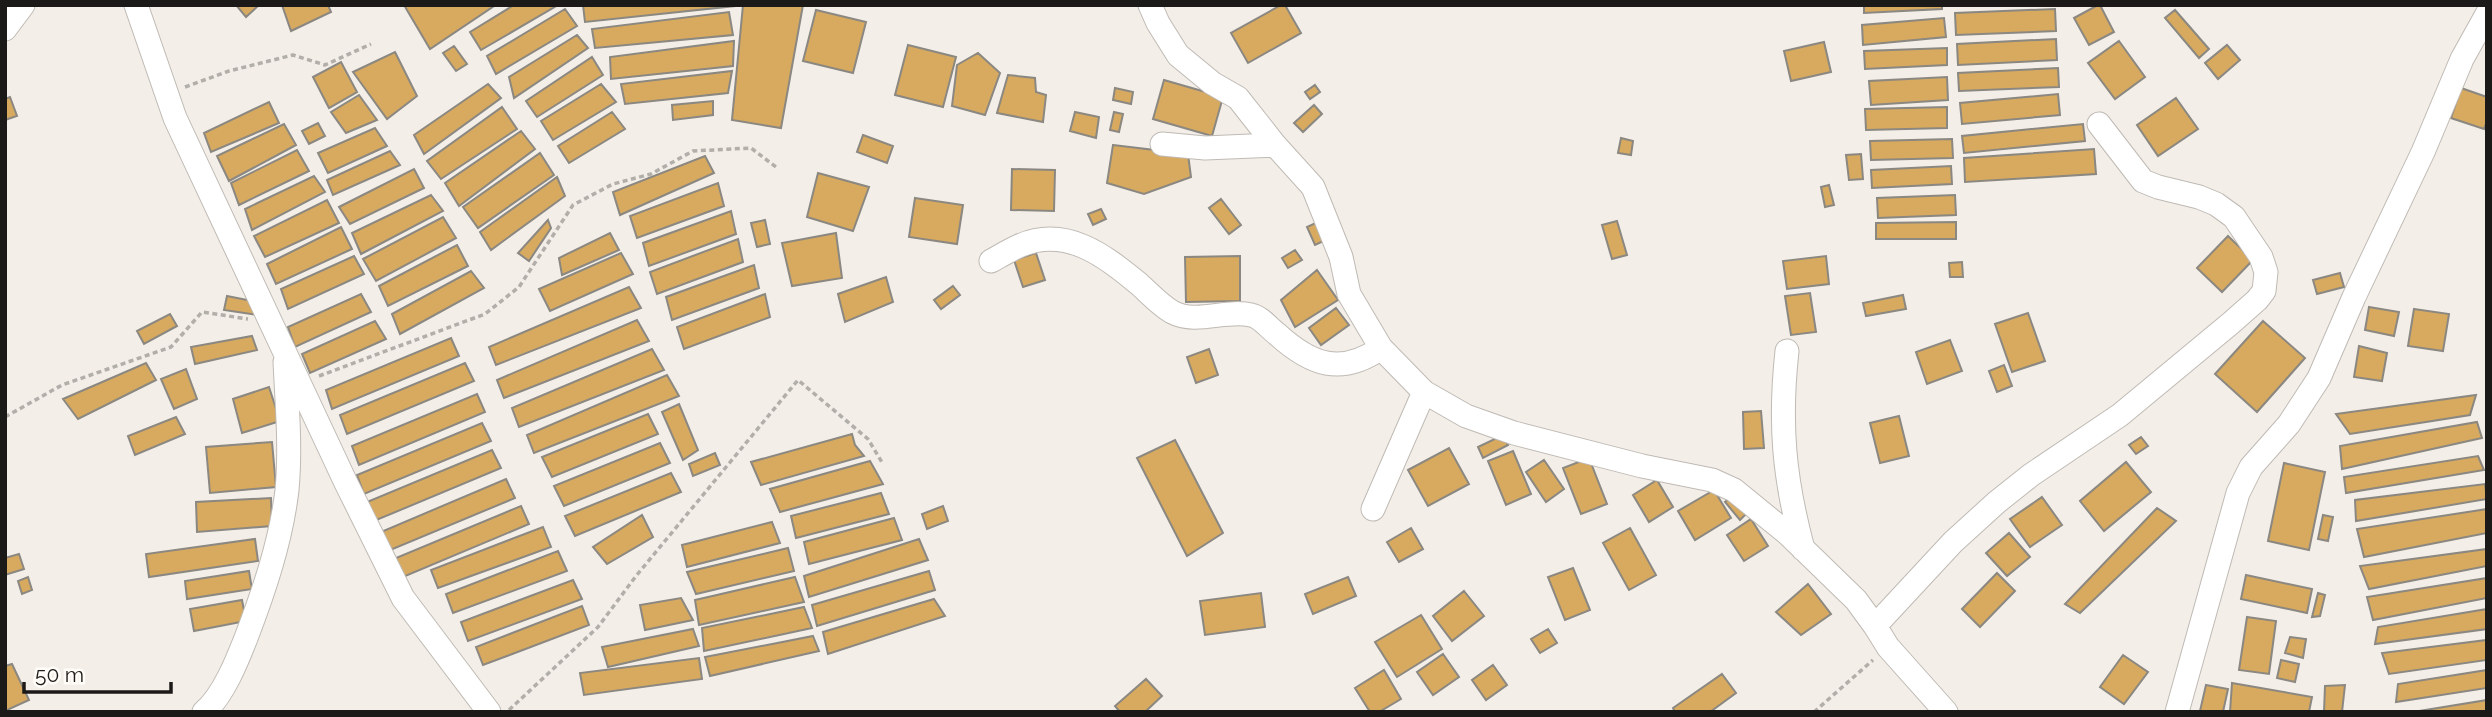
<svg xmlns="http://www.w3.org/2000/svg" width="2492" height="717" viewBox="0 0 2492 717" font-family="Raleway,sans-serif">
<rect width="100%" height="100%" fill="#f3eee8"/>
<path fill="#d7aa5f" stroke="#8b8781" stroke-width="2" d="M236,5H259L246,17Z
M282,5H328L331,12L291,31Z
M404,5H493L494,6L430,49Z
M514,5H558L481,50L470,32Z
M583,5H735V6L585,22Z
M743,5H803L781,128L732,120Z
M1281,5H1285L1301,33L1248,63L1231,33Z
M1864,5H1942V9L1864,13Z
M2098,5H2100L2114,32L2089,45L2074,18Z
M565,9L577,26L496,74L487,56Z
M2055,9L2056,31L1956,35L1955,13Z
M816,10L866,22L853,73L803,61Z
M2175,10L2209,49L2199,58L2165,18Z
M729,12L733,35L595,48L592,29Z
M1944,18L1946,37L1863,45L1862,25Z
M577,35L588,48L514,98L509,77Z
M2056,39L2057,60L1958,65L1957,44Z
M734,41L733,66L611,79L610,57Z
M2119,41L2145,77L2115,99L2088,63Z
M1824,42L1831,72L1791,81L1784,51Z
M908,45L956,57L943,107L895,95Z
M2227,45L2240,60L2218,79L2205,63Z
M454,46L467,64L456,71L443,53Z
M1947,48V65L1865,69L1864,51Z
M395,52L417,96L387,119L353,72Z
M978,53L1000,73L985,115L952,106L957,65Z
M592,57L603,75L537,117L526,101Z
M341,62L357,92L329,108L313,77Z
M2058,68L2059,87L1959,91L1958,73Z
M732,71L728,93L625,104L621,84Z
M1008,75L1035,78L1036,92L1046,95L1043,122L997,113Z
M1947,77L1948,100L1871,105L1869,81Z
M1164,80L1223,97L1212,136L1153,119Z
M488,84L501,98L424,154L414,135Z
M601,84L616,102L553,140L541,121Z
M1315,85L1320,92L1310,99L1305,92Z
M1115,88L1133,92L1131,104L1113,100Z
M2461,88L2487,97V121L2484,129L2451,118Z
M2058,94L2060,115L1962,124L1960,103Z
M359,95L377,120L346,133L331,112Z
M10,97L17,116L5,120V99Z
M2176,98L2198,129L2158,156L2137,125Z
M713,101V115L673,120L672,105Z
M269,102L279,123L211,152L204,133Z
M1314,105L1322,114L1303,132L1294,123Z
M502,107L517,129L441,179L427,161Z
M1947,107V128L1866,130L1865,109Z
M612,112L625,129L569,163L558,146Z
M1075,112L1099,117L1096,138L1070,131Z
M1114,112L1123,114L1119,132L1110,130Z
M318,123L325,136L309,144L302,131Z
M284,124L296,145L229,181L217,156Z
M2083,124L2085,141L1964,153L1962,136Z
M375,128L387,146L328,173L318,153Z
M521,131L535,149L459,206L445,183Z
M863,135L893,146L887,163L857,152Z
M1621,138L1633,141L1631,155L1618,153Z
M1952,139L1953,158L1871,160L1870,141Z
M1113,145L1188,154L1191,177L1144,194L1107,183Z
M2094,149L2096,174L1965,182L1964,158Z
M297,150L309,171L239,205L231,183Z
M390,151L400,165L333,195L327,180Z
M540,153L554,175L478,228L463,207Z
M1861,154L1863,179L1849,180L1846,155Z
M705,156L714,173L620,215L613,192Z
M1951,166L1952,184L1872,188L1871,170Z
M414,169L424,188L350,224L339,207Z
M1012,169L1055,170L1054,211L1011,210Z
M818,173L869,187L853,231L807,217Z
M314,176L325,192L252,230L245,209Z
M557,177L565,196L491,250L480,232Z
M718,183L724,206L637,238L630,216Z
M1829,185L1834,205L1825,207L1821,187Z
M431,195L443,211L361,254L352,233Z
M1955,195L1956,215L1878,218L1877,198Z
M915,198L963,205L957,244L909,237Z
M1221,199L1241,225L1229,234L1209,208Z
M327,200L339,223L265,257L254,236Z
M1101,209L1106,219L1093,225L1088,214Z
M731,211L736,234L649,266L643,243Z
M443,217L456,238L376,281L363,259Z
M548,220L551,228L529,261L518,253Z
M765,220L770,244L757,247L751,223Z
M1320,221L1328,239L1315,245L1307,227Z
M1617,221L1627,255L1612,259L1602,225Z
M1956,222V239H1876V223Z
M341,227L352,249L276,284L267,264Z
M610,233L619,250L562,275L559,258Z
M836,233L842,278L792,286L782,243Z
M2228,236L2253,260L2222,292L2197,268Z
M738,239L743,262L657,294L650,272Z
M457,245L468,266L388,306L379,286Z
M1295,250L1302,260L1288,268L1282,258Z
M621,253L633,274L550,311L539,289Z
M1036,253L1045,280L1023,287L1014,260Z
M354,256L364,274L288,309L281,289Z
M1240,256V301L1186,302L1185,257Z
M1826,256L1829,284L1787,289L1783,261Z
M1962,262L1963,277H1950L1949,263Z
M754,265L759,288L672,320L666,297Z
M1317,270L1338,300L1295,327L1281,300Z
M471,271L484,288L400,334L392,314Z
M2340,273L2344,287L2317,294L2313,280Z
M886,277L893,302L845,322L838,294Z
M953,286L960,295L941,309L934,300Z
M629,287L641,308L496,365L489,347Z
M1810,293L1816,332L1791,335L1785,296Z
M361,294L371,312L295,347L288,327Z
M765,294L770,317L684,349L677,327Z
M1903,295L1906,309L1866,316L1863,303Z
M227,296L257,302L258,315L224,310Z
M2369,307L2399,312L2394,336L2365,330Z
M1336,308L1349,325L1321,345L1309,328Z
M2414,309L2449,314L2443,351L2408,346Z
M2028,313L2045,361L2012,372L1995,324Z
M170,314L177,326L144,344L137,331Z
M637,320L649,341L504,398L497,380Z
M375,321L386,339L310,373L302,354Z
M2263,321L2305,358L2257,412L2215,374Z
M252,336L257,350L195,364L191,347Z
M451,338L459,356L332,409L326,390Z
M1950,340L1962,371L1927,384L1916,352Z
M2359,346L2387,353L2382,381L2354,377Z
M652,349L664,370L519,427L512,408Z
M1209,349L1218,375L1196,383L1187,357Z
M146,363L156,380L78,419L63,399Z
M465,363L474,381L347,434L340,415Z
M2004,365L2012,386L1997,392L1989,371Z
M186,369L197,399L174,409L161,379Z
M667,375L679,396L534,453L527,435Z
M269,387L280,421L242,433L233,399Z
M477,394L485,412L359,465L352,446Z
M2476,395L2470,415L2350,434L2336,414Z
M679,404L698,450L683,460L662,412Z
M1761,411L1764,448L1744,449L1743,412Z
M648,414L658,434L552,477L542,457Z
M1899,416L1909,456L1880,463L1870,423Z
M176,417L185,434L135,455L128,436Z
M2477,422L2482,438L2342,469L2340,446Z
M482,423L491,441L364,494L357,475Z
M852,434L855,445L864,456L761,485L751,462Z
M1503,435L1508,445L1483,458L1478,447Z
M2141,437L2148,446L2136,454L2129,445Z
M1175,440L1223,533L1187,556L1137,458Z
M272,442L276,487L210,493L206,447Z
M660,443L670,463L564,506L554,486Z
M1449,448L1469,484L1428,506L1408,470Z
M492,450L501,468L374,521L367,502Z
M1513,451L1531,494L1506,505L1488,461Z
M715,453L720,465L693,476L689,464Z
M2478,456L2484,470L2346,493L2344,477Z
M1589,458L1607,504L1581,514L1563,468Z
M1544,460L1564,489L1546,502L1526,472Z
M870,461L883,484L780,512L770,489Z
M2126,462L2151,492L2104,531L2080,501Z
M2284,463L2325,472L2309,550L2268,541Z
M671,473L681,492L575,536L565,516Z
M506,479L515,498L388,551L381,532Z
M1657,480L1673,507L1649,522L1633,495Z
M2485,484L2487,499L2356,521L2355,500Z
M1714,490L1731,518L1695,540L1678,511Z
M881,493L889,514L796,538L791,516Z
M1735,494L1749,511L1740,520L1725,502Z
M2042,497L2062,525L2030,547L2010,519Z
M271,498L272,526L197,532L196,502Z
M521,506L529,524L403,577L396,558Z
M943,506L948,521L927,529L922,514Z
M2157,508L2176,521L2080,613L2065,604Z
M2487,509V533L2364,557L2357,529Z
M642,515L653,537L607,564L593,547Z
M2323,515L2333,517L2328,541L2318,539Z
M894,518L902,540L809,564L804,542Z
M1751,519L1768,546L1744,561L1727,535Z
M772,522L780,543L687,567L682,545Z
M543,527L551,547L438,588L431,570Z
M1411,528L1423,549L1399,562L1387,542Z
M1630,528L1656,575L1629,590L1603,543Z
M2009,533L2030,557L2007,576L1986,553Z
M255,539L258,561L149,577L146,554Z
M919,539L928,560L809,597L804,576Z
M788,548L794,571L696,594L687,572Z
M2487,549V566L2369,589L2360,566Z
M558,551L567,571L453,613L446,594Z
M19,554L24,569L5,575V558Z
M1573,568L1590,610L1565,620L1548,577Z
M249,571L252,589L187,599L185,581Z
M929,571L935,590L817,626L812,605Z
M1997,573L2015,591L1980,627L1962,609Z
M2246,575L2312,589L2307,613L2241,599Z
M28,577L32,590L22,594L18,581Z
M795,577L804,602L699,625L695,600Z
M1348,577L1356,596L1313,614L1305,594Z
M2487,578V598L2373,620L2367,597Z
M573,580L582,599L468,641L461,622Z
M1808,584L1831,614L1801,635L1776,612Z
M1464,591L1484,616L1452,641L1433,616Z
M1261,593L1265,627L1205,635L1200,601Z
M2318,593L2325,595L2320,616L2312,617Z
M681,598L693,620L645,630L640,605Z
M934,599L945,616L828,654L823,632Z
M242,600L246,621L194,631L190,609Z
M582,606L589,625L483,665L476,647Z
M804,607L812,628L704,651L702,628Z
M2487,609V629L2375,644L2378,627Z
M1421,615L1442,649L1397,677L1375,642Z
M2247,617L2276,621L2269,674L2239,670Z
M693,629L699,646L608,667L602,647Z
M1548,629L1557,643L1540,653L1531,639Z
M813,636L819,651L710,676L705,657Z
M2290,637L2306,639L2303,658L2285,653Z
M2487,640V660L2389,674L2382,653Z
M1443,654L1459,677L1433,695L1417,672Z
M2123,655L2148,672L2124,704L2100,687Z
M699,658L702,679L584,695L580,673Z
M2281,660L2299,664L2295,682L2277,678Z
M12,664L29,700L5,711V666Z
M1493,665L1507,685L1486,700L1472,680Z
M1384,670L1401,699L1379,712H1370L1355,688Z
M2487,670V688L2396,702L2398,684Z
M1722,674L1736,693L1710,712H1675L1673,708Z
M1146,679L1162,696L1145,712H1120L1115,706Z
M2232,683L2312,697L2309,712H2230Z
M2206,685L2228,689L2223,712L2200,711Z
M2345,685L2342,712H2324L2325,686Z
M2487,700V712H2413Z"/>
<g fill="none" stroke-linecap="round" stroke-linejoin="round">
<defs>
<path id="minor" d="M136,5L175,118L346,483L403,598L489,712
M1150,5L1158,23L1178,55L1212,83L1238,98L1275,145
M5,29L23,5
M1162,144L1205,148L1275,145L1313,187L1341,257L1349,294L1381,348
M991,261C1000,256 1010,250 1019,246C1066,225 1105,256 1139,284C1149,293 1160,305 1172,312C1196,325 1226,309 1251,315C1261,317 1269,328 1277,334C1311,365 1341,376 1381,348L1424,392
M1787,351C1779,424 1784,478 1803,549
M1373,509L1424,392L1466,416L1514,433L1642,466L1712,480L1734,490L1788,534L1856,600L1875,626L1888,647L1946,712
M1875,626L1953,542L1997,502L2031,475L2120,415L2231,323L2257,300L2264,291L2266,272L2261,257L2234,217L2216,204L2199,197L2158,187L2143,181L2099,124
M204,712C223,696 237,661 246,638C264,591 281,541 287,490C291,447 287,405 285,362
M2177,712L2238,493L2251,467L2289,424L2319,378L2354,297L2423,152L2462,59L2487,14"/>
</defs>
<use href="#minor" stroke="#bfbab4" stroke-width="25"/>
<path stroke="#b2aea9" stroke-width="3.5" stroke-dasharray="5 3.5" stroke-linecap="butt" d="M185,87L229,71L293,55L325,65L371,44
M319,376L485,314L519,287L573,205L613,184L651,174L693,151L751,148L776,167
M5,417L62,385L171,347L202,312L248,319
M509,710L598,627L636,576L798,380L868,439L883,464
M1814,712L1873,660"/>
<use href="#minor" stroke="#fff" stroke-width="23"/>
</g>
<rect width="2492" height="717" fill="none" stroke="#1c1a18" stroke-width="14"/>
<path d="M24 682v10h147v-10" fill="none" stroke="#1c1a18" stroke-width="3.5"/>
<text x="35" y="682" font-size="21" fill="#1c1a18" stroke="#fffcf8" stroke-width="5" paint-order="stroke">50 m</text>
</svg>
